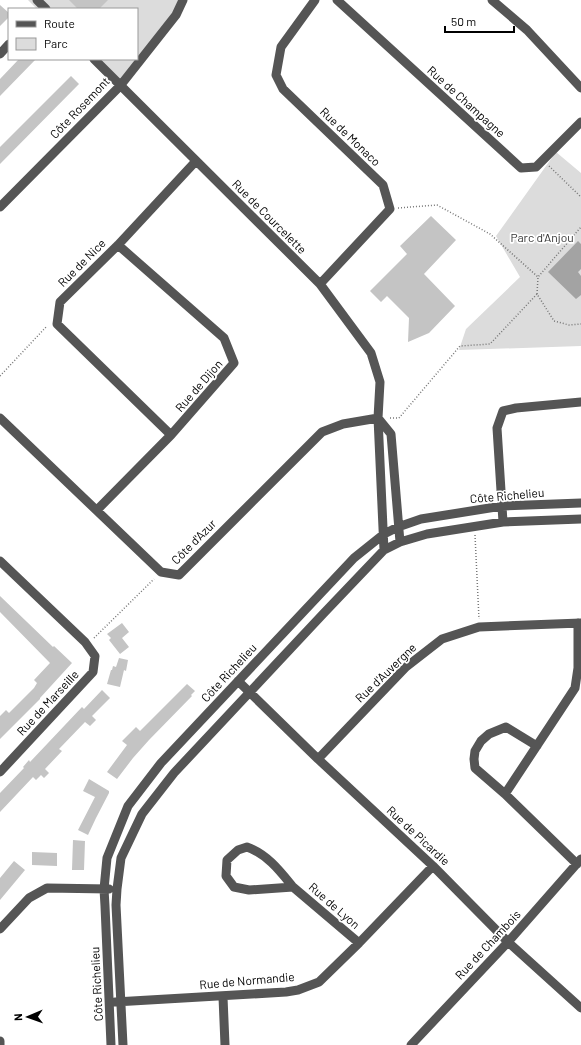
<svg xmlns="http://www.w3.org/2000/svg" width="581" height="1045" viewBox="0 0 581 1045" font-family="Barlow,sans-serif">
<rect width="100%" height="100%" fill="#fff"/>
<path fill="#dcdcdc" d="M28,0H180L174,13L117,88L88,59H137V9H37Z
M556,152L581,173V346L459,350L466,329L520,277L496,236Z"/>
<path fill="#a3a3a3" d="M578,241L581,244V269L578,272L581,276V295L576,299L548,272Z"/>
<path fill="#c4c4c4" d="M69,0H108L99,9H78Z
M0,5L9,13V17L0,26Z
M19,59H36L0,96V79Z
M71,76L79,84L0,164V147Z
M431,216L456,240L424,274L455,306L429,333L408,342L409,318L387,296L381,302L370,291L407,254L400,246Z
M0,596L53,647L54,646L72,663L40,698V699L0,739V716L6,710L9,713L34,688L37,683L34,680L50,663L0,612Z
M122,623L129,632L122,638L129,647L120,654L109,640L111,638L107,634Z
M119,658L128,660L126,671L124,670L120,687L107,684L111,670H112L113,666L116,667Z
M187,684L195,691L191,695L192,696L149,740L133,758L117,779L107,772L127,745L122,741L136,727L140,731Z
M102,690L110,698L92,716L96,720L90,726L85,722L59,749L62,751L45,769L49,773L44,778L41,775L36,780L33,777L0,812V793L24,768L23,767L29,760L30,762L82,707L84,709Z
M89,779L109,791V793L96,818L88,835L78,830L95,797L83,791Z
M73,840L85,841L84,870H72Z
M32,852L57,853V866L32,865Z
M14,861L25,870L0,900V878Z"/>
<g fill="none" stroke-linecap="round" stroke-linejoin="round">
<path stroke="#777" stroke-width="1.5" stroke-dasharray="1 2" stroke-linecap="butt" d="M549,166L581,197
M398,208L437,205L490,234L538,277
M537,294L538,277L581,227
M0,376L47,326
M390,418H399L460,346L490,344L537,294L554,321L569,325L581,324
M475,535L479,619
M94,638L154,579"/>
<path stroke="#555" stroke-width="9" d="M37,0L46,9
M315,0L281,47L276,75L283,89L383,185L390,209L320,284
M337,0L521,168L536,167L581,122
M492,0L527,30L581,88
M0,54L9,44
M94,59L320,284L371,353L380,382L378,418L384,550
M0,207L120,86L176,15L183,0
M0,418L161,572L179,575L322,432L343,424L378,418
M378,418L391,434L400,542
M171,435L57,324L60,302L118,245L196,161
M97,510L171,435L234,363L224,338L118,245
M503,522L497,428L503,411L516,408L581,402
M0,561L85,642L95,656L93,672L0,772
M238,681L318,759L433,866L508,942L581,1008
M537,746L506,727L489,734L481,741L475,751L474,759L475,768L505,794L577,864
M318,759L406,667L442,639L479,627L581,623
M505,794L575,688L578,668V623
M247,847C267,854 280,871 293,887L249,890L234,887L226,876L227,860L238,850Z
M293,887L359,943
M0,929L29,898L47,888L109,889
M223,997L225,1045
M115,1002L286,992L298,990L319,982L359,943L433,866
M0,1041V1045
M111,1045L105,906L104,889L107,858L128,806L161,763L354,558L384,534L398,527L421,519L502,506L581,503
M123,1045L116,905L117,889L121,858L142,814L174,773L323,614L384,550L400,542L427,534L503,522L581,519
M411,1045L508,942L581,859"/>
</g>
<g text-anchor="middle" stroke-width="3.5" stroke-linejoin="round" paint-order="stroke">
<g font-size="12" fill="#000" stroke="#fff">
<text transform="translate(466 102) rotate(42)" y="4">Rue de Champagne</text>
<text transform="translate(80 108) rotate(-46)" y="4">Côte Rosemont</text>
<text transform="translate(350 137) rotate(44)" y="4">Rue de Monaco</text>
<text transform="translate(269 217) rotate(45)" y="4">Rue de Courcelette</text>
<text transform="translate(82 263) rotate(-45)" y="4">Rue de Nice</text>
<text transform="translate(199 386) rotate(-49)" y="4">Rue de Dijon</text>
<text transform="translate(507 496) rotate(-5)" y="4">Côte Richelieu</text>
<text transform="translate(194 542) rotate(-45)" y="4">Côte d'Azur</text>
<text transform="translate(229 673) rotate(-47)" y="4">Côte Richelieu</text>
<text transform="translate(386 673) rotate(-44)" y="4">Rue d'Auvergne</text>
<text transform="translate(48 703) rotate(-47)" y="4">Rue de Marseille</text>
<text transform="translate(418 836) rotate(43)" y="4">Rue de Picardie</text>
<text transform="translate(334 906) rotate(41)" y="4">Rue de Lyon</text>
<text transform="translate(488 945) rotate(-47)" y="4">Rue de Chambois</text>
<text transform="translate(247 981) rotate(-5)" y="4">Rue de Normandie</text>
<text transform="translate(97 984) rotate(-93)" y="4">Côte Richelieu</text>
</g>
<g font-size="12" fill="#333" stroke="#fff">
<text x="542" y="242">Parc d'Anjou</text>
</g>
</g>
<rect x="8" y="8" width="130" height="52" fill="#ffffff" stroke="#999999"/>
<rect x="16" y="21" width="20" height="6" fill="#555555" stroke="#999999"/>
<text x="44" y="28" font-size="12" fill="#000000">Route</text>
<rect x="16" y="38" width="20" height="12" fill="#dcdcdc" stroke="#999999"/>
<text x="44" y="48" font-size="12" fill="#000000">Parc</text>
<g transform="translate(28 1017) rotate(268)" stroke="#ffffff" stroke-width="3" paint-order="stroke">
<path d="M0-3L7 15L0 10L-7 15Z" fill="#000000"/>
<text y="-6" font-size="11" font-weight="bold" text-anchor="middle" fill="#000000">N</text>
</g>
<path d="M445 26v6h69v-6" fill="none" stroke="#000000" stroke-width="2"/>
<text x="451" y="26" font-size="12" fill="#000000" stroke="#ffffff" stroke-width="3" paint-order="stroke">50 m</text>
</svg>
